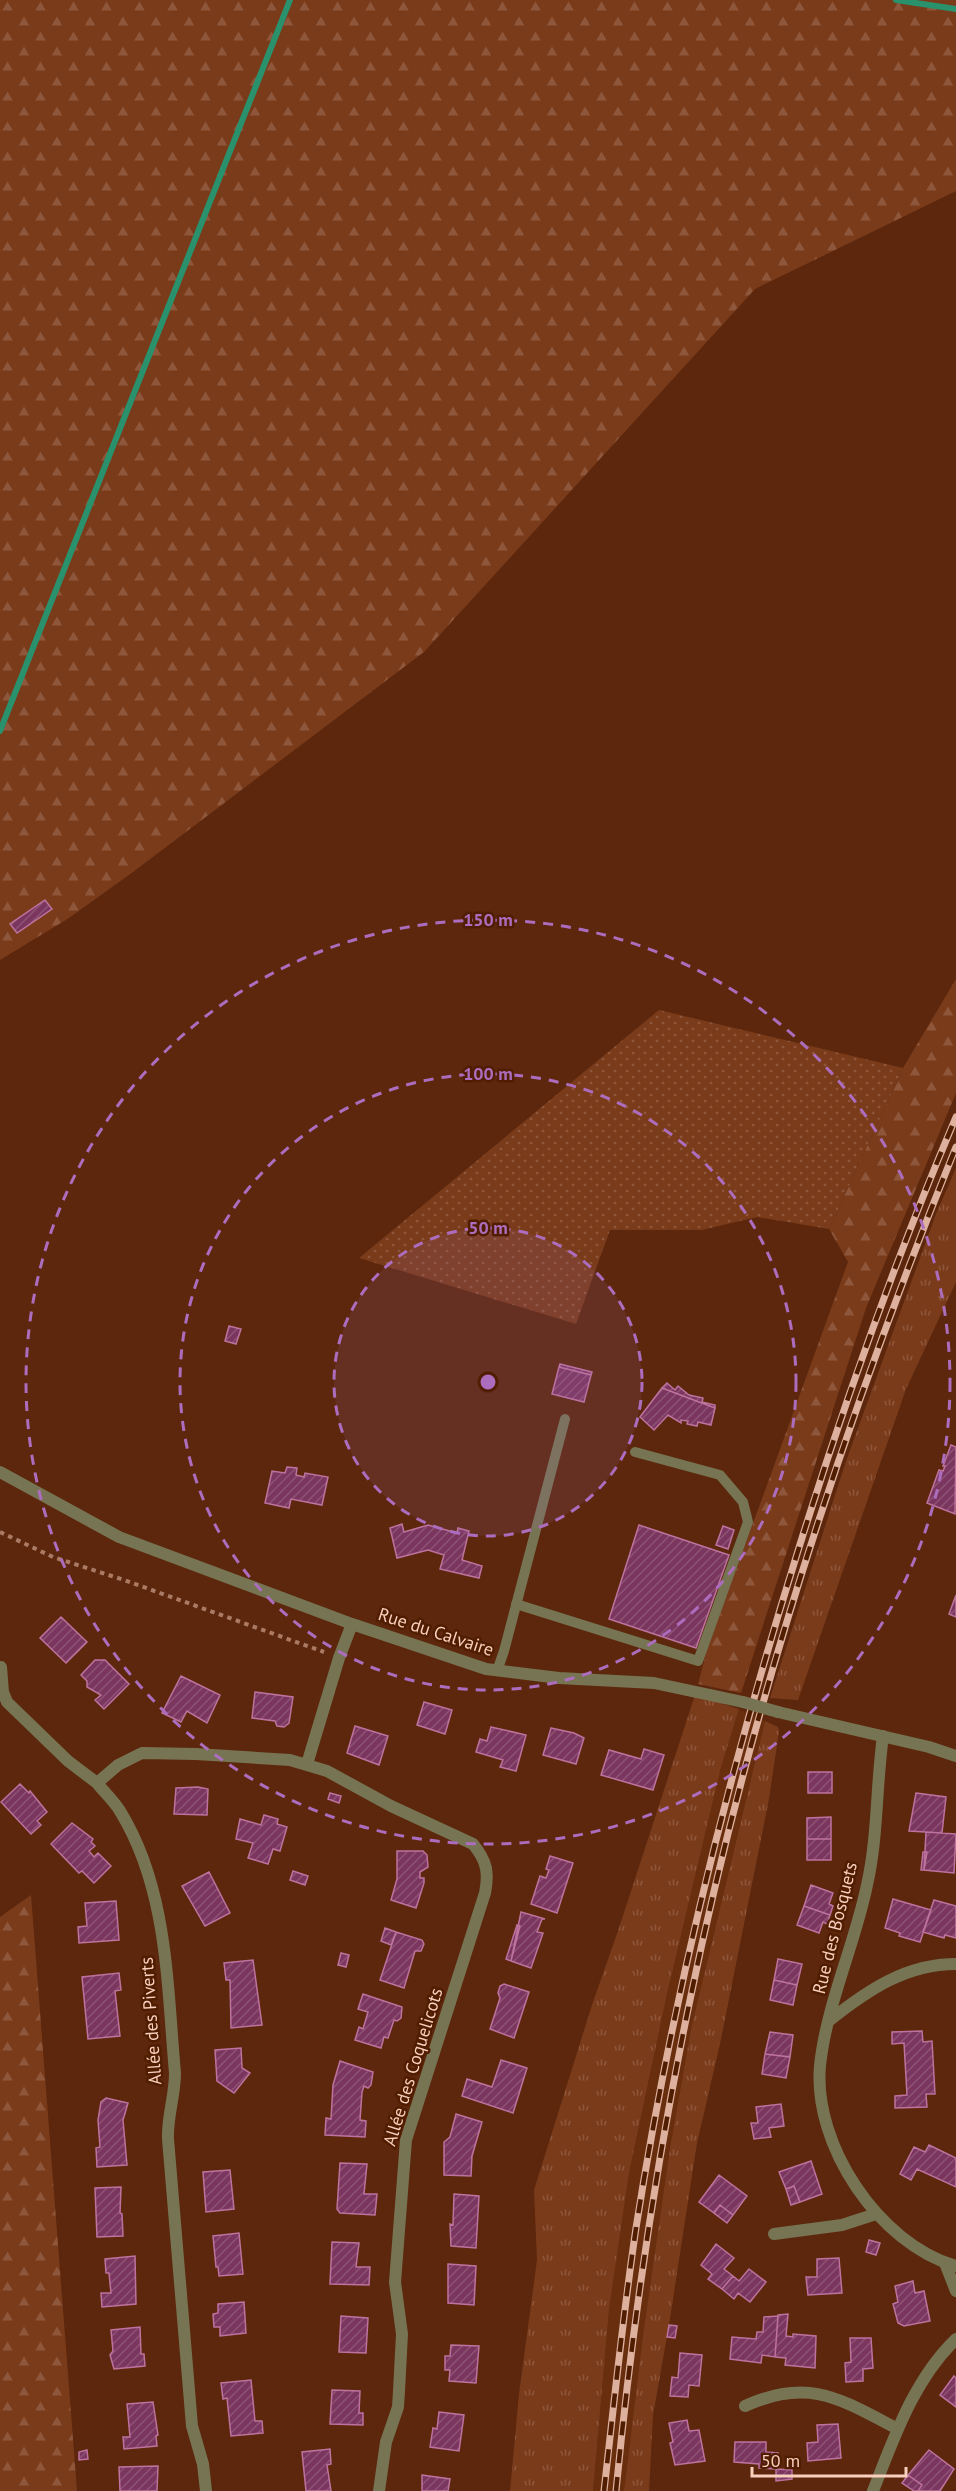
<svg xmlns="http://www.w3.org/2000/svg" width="956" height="2491" viewBox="0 0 956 2491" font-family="'PT Sans',sans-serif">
<defs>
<pattern id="grass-tufts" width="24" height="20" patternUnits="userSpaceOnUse" patternTransform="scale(1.5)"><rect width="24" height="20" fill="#7a3b1b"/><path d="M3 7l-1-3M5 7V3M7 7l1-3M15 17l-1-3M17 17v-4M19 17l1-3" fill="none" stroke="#8e563a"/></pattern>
<pattern id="forest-firs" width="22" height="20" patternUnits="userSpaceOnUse" patternTransform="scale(1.5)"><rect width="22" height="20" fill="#7a3b1b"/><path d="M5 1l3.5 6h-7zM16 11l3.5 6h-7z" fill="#8e563a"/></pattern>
<pattern id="garden-dots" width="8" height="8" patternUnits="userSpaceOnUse" patternTransform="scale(1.5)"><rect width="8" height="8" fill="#7a3b1b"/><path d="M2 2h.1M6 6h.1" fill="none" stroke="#8e563a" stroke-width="1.8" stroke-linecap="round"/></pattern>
<pattern id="building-hatch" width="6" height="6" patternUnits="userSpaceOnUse" patternTransform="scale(1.5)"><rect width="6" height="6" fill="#7a365f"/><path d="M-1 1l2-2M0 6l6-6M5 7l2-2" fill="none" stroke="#8e5274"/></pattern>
</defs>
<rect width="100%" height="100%" fill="#5c270c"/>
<path fill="#682e0e" d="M739,1709L765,1721L691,2029L670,2148L643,2335L624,2491H593L609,2310L629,2173L667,1994L721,1766Z"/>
<path fill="url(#grass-tufts)" d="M956,1168V1282L906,1389L798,1700L770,1698L846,1461L936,1214Z
M695,1695L739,1709L721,1767L667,1994L629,2173L609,2310L593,2491H510L519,2394L537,2260L534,2190L592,2005L618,1931Z
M765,1721L778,1727L779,1731L769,1799L720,2044L697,2143L669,2325L653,2415L649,2491H624L643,2335L670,2148L691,2029Z"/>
<path fill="url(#forest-firs)" d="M0,0H956V191L755,289L424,652L133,872L69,918L0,960Z
M956,979V1093L866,1308L741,1693L698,1684L707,1650L848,1262L829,1229L903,1068Z
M31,1895L77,2491H0V1917Z"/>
<path fill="url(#garden-dots)" d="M659,1010L903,1068L829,1229L757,1217L702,1230H610L576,1324L359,1258Z"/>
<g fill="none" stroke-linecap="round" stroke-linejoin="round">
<path stroke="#29926d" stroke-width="6" d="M896,0L956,9
M0,731L290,0"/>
</g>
<path fill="url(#building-hatch)" stroke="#bd739e" stroke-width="1.5" d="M45,900L52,909L17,933L10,924Z
M229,1326L241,1329L236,1344L225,1341Z
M560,1364L592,1372L591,1375L559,1367Z
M559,1367L591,1375L584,1402L552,1394Z
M667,1383L675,1390L678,1386L689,1395L703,1398L702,1402L715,1405V1408L662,1388Z
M662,1388L715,1408L711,1425L698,1422L697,1426L687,1424L688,1421L681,1420V1423L668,1415L654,1430L640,1417Z
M951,1445L956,1447L955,1514L927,1503L939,1470L943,1471L945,1466H943Z
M287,1467L297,1468L296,1475L304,1477L305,1473L328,1477L322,1505L291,1499L289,1508L265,1503L272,1471L285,1473Z
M402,1524L404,1532L428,1525L457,1533L458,1528L469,1531L462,1560L482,1566L479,1578L440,1569L444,1555L428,1550L397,1558L390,1528Z
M639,1525L729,1555L696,1648L609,1619Z
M723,1526L734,1530L728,1549L716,1545Z
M956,1595V1617L949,1614Z
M61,1617L87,1642L66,1663L40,1638Z
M95,1660H105L129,1684L104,1709L95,1700L101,1695L87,1687V1681L81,1675Z
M181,1676L220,1695L207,1723L187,1711L181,1722L162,1713Z
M255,1692L293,1697L289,1723L284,1727L277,1726L275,1721L252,1718Z
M424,1702L452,1710L445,1734L417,1725Z
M355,1726L388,1736L379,1765L347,1753Z
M491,1727L526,1735L516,1771L500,1767L503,1760L476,1752L480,1739L487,1741Z
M551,1728L574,1733L584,1738L576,1764L543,1755Z
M644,1749L664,1755L653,1790L601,1775L609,1750L641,1759Z
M808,1772H832V1793H808Z
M20,1784L29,1793L30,1791L47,1812L37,1821L41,1825L31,1834L1,1802Z
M198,1787L208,1789L207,1815L174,1814L176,1788Z
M330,1793L341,1796L339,1803L328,1799Z
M916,1793L946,1797L942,1833L909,1831Z
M264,1815L278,1819L277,1824L287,1827L280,1851L273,1849L268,1864L248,1858L253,1843L236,1839L240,1819L261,1825Z
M831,1817V1839H807V1818Z
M72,1823L93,1839L91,1842L95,1846L89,1851L94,1857L98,1853L111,1866L94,1883L82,1871L79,1873L51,1844Z
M926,1832L956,1834L954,1873L924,1870Z
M807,1839H831V1860H807Z
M397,1851H423L427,1855L428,1867L420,1872V1878H424V1883L416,1908L391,1900L397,1879Z
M923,1852H927L924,1870H921Z
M550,1856L573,1863L557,1913L531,1904L540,1876L546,1878L549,1870L546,1869Z
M293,1871L308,1876L305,1885L290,1880Z
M209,1872L230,1913L205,1926L182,1886Z
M811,1885L833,1893L829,1904L833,1906L830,1915L804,1906Z
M893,1899L931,1910L920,1942L899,1936L900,1933L885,1928Z
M934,1900L956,1906V1938L945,1935L944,1938L923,1932Z
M116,1901L119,1940L79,1943L78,1927L87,1926L85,1903Z
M804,1906L830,1915L827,1924L823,1922L819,1933L797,1925Z
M521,1912L545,1919H542L537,1932L543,1933L531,1968L511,1961Z
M517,1925L520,1926L511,1961L506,1959Z
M385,1928L396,1932L391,1945L381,1941Z
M396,1932L422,1940L424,1944L421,1951H415L404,1988L380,1980Z
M341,1953L349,1955L346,1967L338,1965Z
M778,1959L802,1964L797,1985L774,1980Z
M253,1960L262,2025L231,2028L230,1980H226L224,1963Z
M119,1973L121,1990L115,1991L120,2036L88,2039L82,1977Z
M774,1980L797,1985L793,2005L770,2000Z
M504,1984L529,1992L514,2038L490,2029L500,1998L498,1993L500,1986Z
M363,1994L402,2007L401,2018L397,2021L394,2020L388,2038L384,2037L381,2048L355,2040L359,2027L363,2029L368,2012L358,2009Z
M922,2031L923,2042L932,2041L935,2094H926L927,2107L895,2108V2096L907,2095L904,2043L892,2044V2032Z
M770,2032L793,2035L790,2057L765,2054Z
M241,2048L242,2068L250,2073L234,2093L217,2081L215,2050Z
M765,2054L790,2057L786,2078L762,2074Z
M501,2060L527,2068L513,2113L462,2096L467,2079L492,2087Z
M340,2061L373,2072L371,2085L368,2088L364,2086L362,2092L360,2120L366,2121L365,2137L325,2135L326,2118L331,2119L333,2085Z
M106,2098L128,2103L123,2120L127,2165L97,2167L96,2148L100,2147L98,2120L101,2102Z
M781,2104L784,2126L769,2128L771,2137L754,2139L751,2123H758L756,2107Z
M456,2114L482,2122L472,2156L471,2176L444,2175V2142L450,2137Z
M929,2145L956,2158V2187L917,2169L911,2180L900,2174L914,2147L925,2152Z
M811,2161L822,2194L800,2202L794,2186L786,2189L779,2172Z
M340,2163L367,2164L364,2194H377L375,2215L340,2213L337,2209Z
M230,2170L234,2209L206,2212L203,2172Z
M719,2175L747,2196L733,2215L720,2205L714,2213L699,2202Z
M794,2186L800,2202L791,2205L786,2189Z
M121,2187L120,2213L122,2214L123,2236L97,2237L95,2188Z
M454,2194L479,2196L476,2248L451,2246L450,2224L453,2225Z
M720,2205L733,2215L727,2223L714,2213Z
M239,2233L243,2274L219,2276L218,2267H216L213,2236Z
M869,2240L880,2243L876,2255L866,2252Z
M332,2242L359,2243L356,2267H370L369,2285L330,2284Z
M716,2244L734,2258L724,2269L733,2276L722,2289L708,2279L712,2274L701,2265Z
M135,2256L136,2304L102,2307L101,2293H111L109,2273H106L105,2259Z
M839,2258L842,2293L808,2295L806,2277H817V2259Z
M448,2264L476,2266L474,2305L448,2303Z
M749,2269L766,2282L750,2302L738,2293L734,2299L722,2289L733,2276L739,2281Z
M913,2281L915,2293L924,2291L930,2321L904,2326L898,2323L893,2304L898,2302L895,2286Z
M244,2302L246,2333L220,2336V2327H214L213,2314L218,2313V2304Z
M788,2314L786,2336L793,2337V2334L816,2336L815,2368L785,2365L786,2358L775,2357L778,2315Z
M341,2316L368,2318L366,2353L339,2352Z
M778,2316L775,2357L762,2355L761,2363L730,2359L732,2337L756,2339L757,2332H763L764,2317Z
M669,2325L677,2326L675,2338L667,2337Z
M140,2327L141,2354H144L145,2366L114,2369L110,2355L113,2351L111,2330Z
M850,2338H871L873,2368L863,2369V2381L846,2382L845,2363L851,2362Z
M451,2345L479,2346L476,2383L449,2381L450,2370H445V2356H450Z
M680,2353L702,2355L699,2386L689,2385L688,2397L670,2396L672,2377L678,2378Z
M954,2376L956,2378V2407L940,2395Z
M251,2380L255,2421H262L263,2433L231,2436L227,2398L223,2399L221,2383Z
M332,2390L360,2391L359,2413H363V2425L330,2424Z
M153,2402L158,2435L156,2436L157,2446L124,2449L123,2437H130L127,2404Z
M439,2412L464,2415L459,2451L430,2447L433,2428L437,2429Z
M687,2420L689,2431L699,2430L705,2461L675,2465L670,2443L673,2442L669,2423Z
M838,2424L841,2458L808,2461L807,2443L818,2442L817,2425Z
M735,2442H766V2452L778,2453L777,2469L792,2470V2479L776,2481V2469L759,2468V2464L734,2462Z
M330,2449L331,2464L327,2465L331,2491H306L302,2452Z
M87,2450L88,2459L79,2460V2452Z
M929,2450L954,2469L940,2491H918L922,2485L908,2475Z
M158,2466L157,2491H120L119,2467Z
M422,2475L450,2479L448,2491H422Z
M908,2475L922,2485L918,2491H914L902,2483Z"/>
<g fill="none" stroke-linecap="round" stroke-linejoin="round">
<path stroke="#aa7a64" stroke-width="4" stroke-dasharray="4.5 4.5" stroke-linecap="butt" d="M0,1532L53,1557L124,1580L324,1652"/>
<path stroke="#767452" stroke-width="10" d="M516,1604L698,1661L748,1522L743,1502L720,1475L635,1452
M497,1671L504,1651L565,1419"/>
<path stroke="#767452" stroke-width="12" d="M0,1472L119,1537L352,1624L486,1669L559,1678L654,1683L743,1702
M1,1667L3,1692L7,1702L68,1761L97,1783
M778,1712L929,1747L956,1756
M883,1736C876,1786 878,1837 867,1885C855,1944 826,2006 820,2066C813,2145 879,2244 956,2266
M307,1764L339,1658L352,1624
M830,2020C868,1990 906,1964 956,1964
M774,2234L842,2225L876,2214
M945,2263L956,2291
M745,2406C809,2377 840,2399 898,2429
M206,2491L203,2464L192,2426L168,2139C167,2117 175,2096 175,2073C167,1985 168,1889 120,1811C114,1801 104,1792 97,1783L118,1765L142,1753L196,1754L290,1760L327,1771L391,1806L473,1844C487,1861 489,1873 485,1893L406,2140L395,2282L402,2334L399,2391L398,2407L386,2442L379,2491
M873,2491C894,2438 914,2379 956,2339"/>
<defs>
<path id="rail" d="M604,2491C614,2403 623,2315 636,2228C672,1999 728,1775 797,1554C843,1406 895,1260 956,1117
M616,2491C632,2326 656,2162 690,2000C750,1708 844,1423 956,1147"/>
</defs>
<use href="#rail" stroke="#ddb19e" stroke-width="7"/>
<use href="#rail" stroke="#501d00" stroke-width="4.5" stroke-dasharray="14" stroke-linecap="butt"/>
<path stroke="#767452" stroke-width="12" d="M743,1702L778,1712"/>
</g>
<circle cx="488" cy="1382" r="154" fill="#ad6dbe" fill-opacity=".12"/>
<g fill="none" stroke="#ad6dbe" stroke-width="3" stroke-dasharray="10 8">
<circle cx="488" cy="1382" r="154"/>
<circle cx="488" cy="1382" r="308"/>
<circle cx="488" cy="1382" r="462"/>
</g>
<g text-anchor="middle" stroke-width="5" stroke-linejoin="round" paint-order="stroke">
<g font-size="18" fill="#f9cfbd" stroke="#501d00">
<text transform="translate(436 1632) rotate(18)" y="6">Rue du Calvaire</text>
<text transform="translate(835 1928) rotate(-76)" y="6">Rue des Bosquets</text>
<text transform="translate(151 2021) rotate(-94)" y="6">Allée des Piverts</text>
<text transform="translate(413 2067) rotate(-73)" y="6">Allée des Coquelicots</text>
</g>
</g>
<circle cx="488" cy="1382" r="9" fill="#ad6dbe" stroke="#501d00" stroke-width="3"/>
<g font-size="18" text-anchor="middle" font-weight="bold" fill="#ad6dbe" stroke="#501d00" stroke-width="5" stroke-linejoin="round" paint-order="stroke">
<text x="488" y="926">150 m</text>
<text x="488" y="1080">100 m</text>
<text x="488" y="1234">50 m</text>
</g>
<path d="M752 2467v9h154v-9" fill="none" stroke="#f9cfbd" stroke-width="3"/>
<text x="761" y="2467" font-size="18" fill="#f9cfbd" stroke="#501d00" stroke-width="4.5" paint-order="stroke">50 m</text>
</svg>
